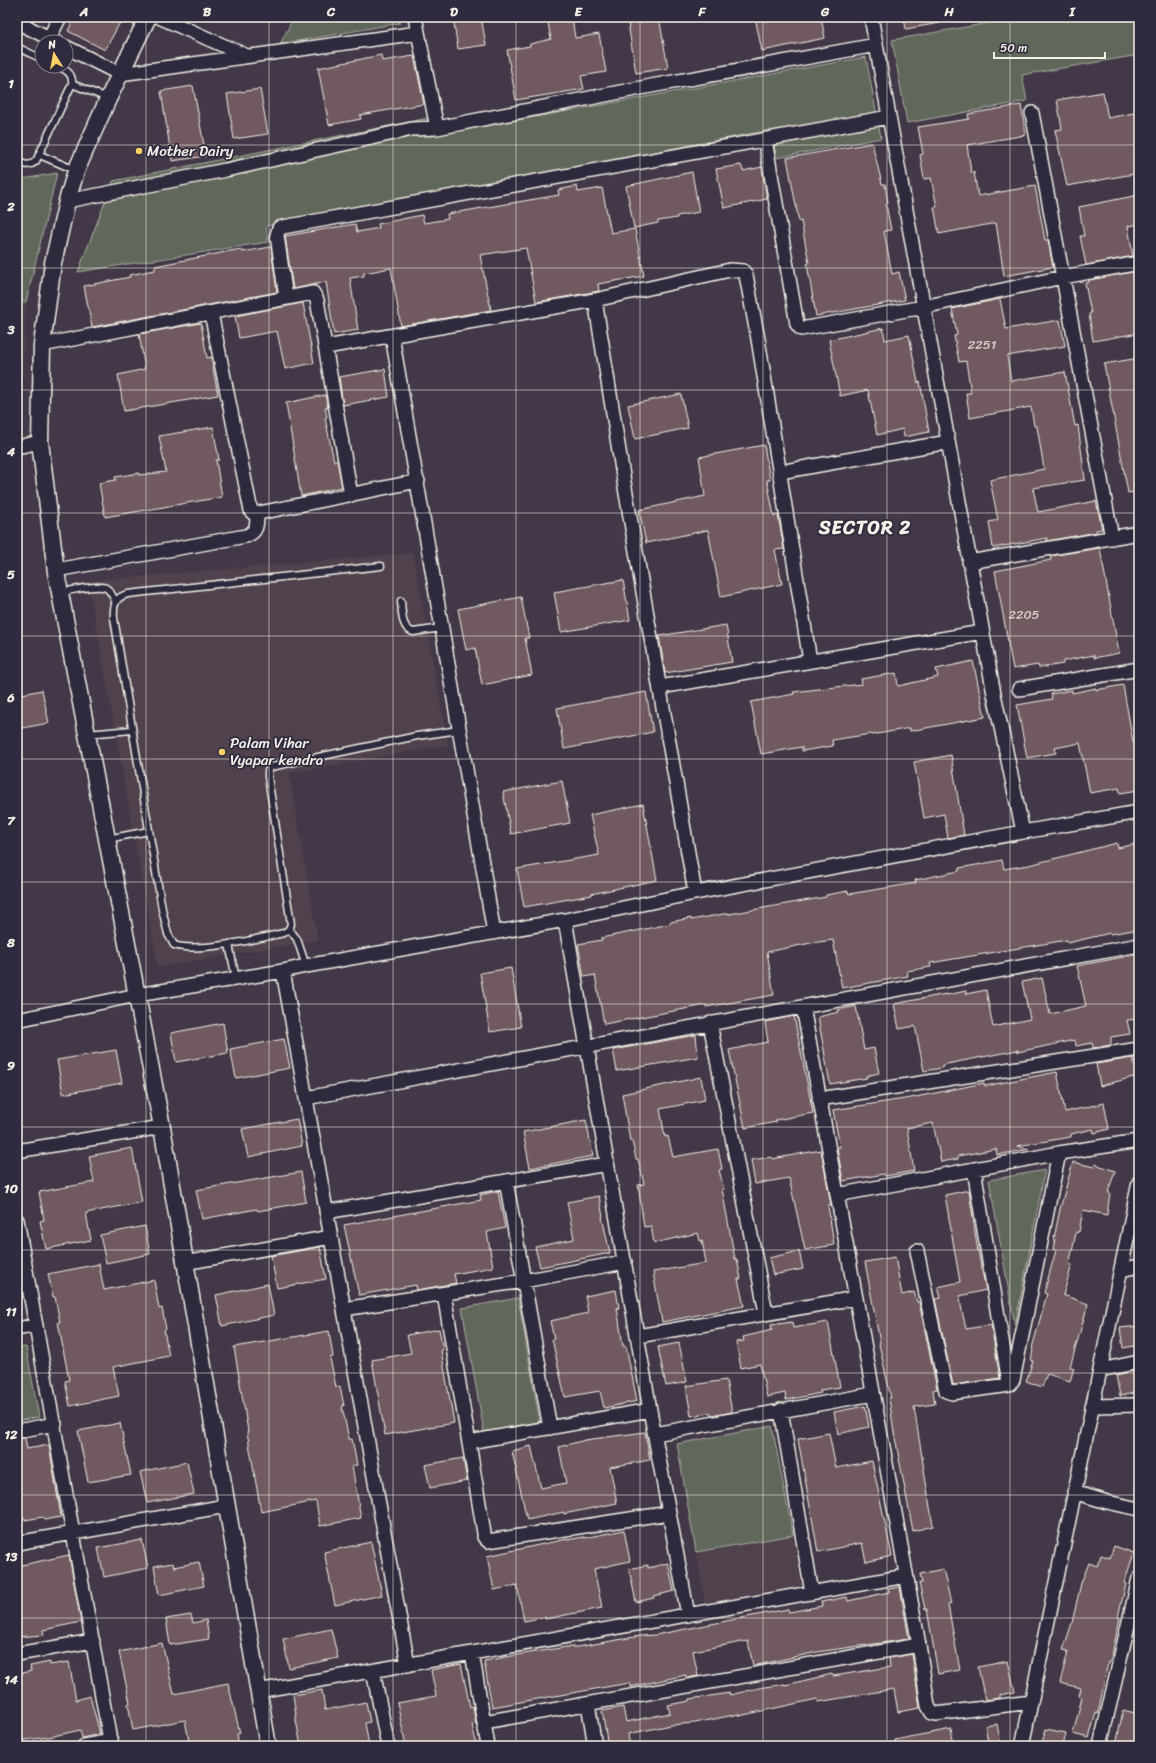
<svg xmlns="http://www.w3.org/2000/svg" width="1156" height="1763" viewBox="0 0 1156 1763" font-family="Sriracha,sans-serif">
<rect width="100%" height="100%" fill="#423847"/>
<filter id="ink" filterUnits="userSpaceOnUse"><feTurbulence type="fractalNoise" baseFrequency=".025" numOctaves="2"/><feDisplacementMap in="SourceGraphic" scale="8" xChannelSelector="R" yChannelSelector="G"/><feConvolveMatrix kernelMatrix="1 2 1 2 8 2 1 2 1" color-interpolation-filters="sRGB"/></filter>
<g filter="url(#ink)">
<path fill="#50424e" d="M17,301L26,302L22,380H17Z
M413,553L448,745L289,773L318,940L158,967L88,581Z
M793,1535L802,1587L705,1604L696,1552Z"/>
<path fill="#61685b" stroke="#aaaca2" d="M294,17H399L400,23L280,44Z
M1023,17H1139V55L1022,75L1027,101L907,123L892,40Z
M866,57L881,138L777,158L770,130L266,226L268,242L78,272L113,181L428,118L430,136Z
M57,173L26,302L17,301V180Z
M1045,1170L1015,1326L989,1180Z
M518,1298L540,1423L484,1432L462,1308Z
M26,1347L39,1417L17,1421V1348Z
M772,1426L793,1535L696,1552L677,1444Z"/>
<path fill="#705a5f" stroke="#f4f1e8" d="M75,17H123L105,50L68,31Z
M453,17H481L486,45L458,49Z
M547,17H572L575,38L599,34L606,72L581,76L584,89L516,100L507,50L530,46V44L551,39Z
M627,17H659L668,68L636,73Z
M755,17H821L825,38L762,51Z
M904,17H939L940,23L906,29Z
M381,55L382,61L414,56L424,104L360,115L361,119L329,125L318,68Z
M193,86L206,156L172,161L161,91Z
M260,89L268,134L234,139L227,94Z
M1103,92L1108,118L1139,112V173L1067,186L1055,130L1062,129L1057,100Z
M1021,105L1026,135L967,145L971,172H974L978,196L1035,186L1045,240H1048L1053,267L1004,276L996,223L939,234L934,207H937L931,178L924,179L920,155L923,154L918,127L969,119L968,114Z
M872,143L882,184H885L888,203L886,204L891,230L884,231L892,274L899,272L905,300L816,316L807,264L809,263L801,221L799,222L787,158Z
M741,165L743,171L762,167L767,199L724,208L716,169Z
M692,172L699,212L677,216V218L658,221V223L634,228L626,186Z
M577,186L578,192L602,188L611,233L635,229L644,276L598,284L599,291L536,302L526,248L480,255L491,310L401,326L391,268L364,273V276L350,278L358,330L334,334L326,282L293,289L285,236L355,224L357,232L379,228L378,224L422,215L424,223L448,219L447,214L559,195L558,190Z
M1139,195V224L1128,226L1133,256L1086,265L1080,236H1084L1079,207Z
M271,247L277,292L92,327L84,286L130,277L129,275L155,270V266L241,249L242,252Z
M1133,272L1139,304V333L1093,341L1089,314L1091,313L1085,283L1089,282V280Z
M1000,299L1006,329L1060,320L1065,346L1007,356L1011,381L1065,372L1075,426L1078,425L1085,480L1033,488L1038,512L1096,501L1102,529L1096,530L1097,532L1047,541V538L993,548L989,522L998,520L990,480L1044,469L1037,426H1034L1031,407L970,418L966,393H971L966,361L959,362L954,336L957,335L952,309Z
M303,303L314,363L285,369L277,331L239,338L235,316Z
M201,323L207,358L211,357L218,395L124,411L118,375L145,369L139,334Z
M883,328L885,340L909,335L918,383L920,382L929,432L904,437L903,429L877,435L868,390L840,396L829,340Z
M1139,358V491L1128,493L1104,364Z
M385,369L389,397L343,405L339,377Z
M681,394L688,428L635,439L628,405Z
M325,395L328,408H325L327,417L325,418L334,461L337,460L342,487L301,496L286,403Z
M213,427L219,460H216L222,497L105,517L99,483L116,480L115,477L139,473V475L166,472L159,436Z
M764,445L770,480H767L774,516L778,515L784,549L775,550L782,584L721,597L708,530L646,543L639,510L705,496L699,457Z
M1100,548L1119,653L1094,658V655L1063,661V664L1039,668L1038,665L1013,669L995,571L1051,560L1050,556Z
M623,580L630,620L561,632L554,592Z
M521,597L529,638H525L532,675L482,685L475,648L466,650L458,609Z
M726,625L732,662L665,673L659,636Z
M973,661L985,717L910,731V728L872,735L871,734L832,740L833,746L802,751V747L761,754L751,702L794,694L793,692L862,684L861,679L896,673L898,686L938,677L936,669Z
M1123,685L1133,742L1135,745L1139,744V790L1120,793L1119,788L1090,793L1080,743L1055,748L1056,753L1027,758L1017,705L1052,699L1051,694L1072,690V693L1096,688V690Z
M42,690L49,723L17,729V695Z
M646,692L653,732L564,749L557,708Z
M951,755L964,835L948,838L944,814L924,818L914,762Z
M562,781L570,823L511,834L503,792Z
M643,804L657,880L591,894L592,895L524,907L517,869L599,855L590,815Z
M1117,843L1118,848L1139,843V929L1110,934V933L1068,943L1067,940L930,963L931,967L907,971L908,976L842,988L833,940L811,943L767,952L774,995L706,1007V1005L604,1024L595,975L584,977L578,944L602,940L601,938L670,924V922L691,918V920L729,913V914L826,897V895L848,891L849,894L916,883L915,880L959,871V868L982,864L1002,860L1004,869L1029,865Z
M1139,954V1019L1127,1020L1130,1034L1111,1037V1045L1093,1048L1092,1043L1076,1046L1075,1040L1018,1052V1050L942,1065V1068L924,1071L915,1026L899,1029L894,1004L946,994L947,995L966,991V994L986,990L993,1027L1030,1019L1022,982L1042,978L1050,1014L1086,1006L1077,966Z
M511,968L521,1027L490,1032L480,973Z
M856,1006L864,1050L874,1048L879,1073L866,1076L867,1078L830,1084L818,1017L839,1012L838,1010Z
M794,1016L813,1113L776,1120V1122L745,1128L729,1050L768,1042L765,1022Z
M223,1023L228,1053L176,1062L171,1033Z
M696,1035L698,1057L617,1071L613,1050Z
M284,1039L290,1068L236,1078L230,1049Z
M116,1050L122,1083L63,1094L57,1060Z
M1133,1058L1137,1076L1100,1086L1096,1064Z
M1057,1072L1065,1112L1104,1103L1109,1129L1094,1133L1093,1129L1071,1134V1137L1017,1146L1029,1149L997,1155L996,1149L958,1156V1159L941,1162L933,1123L907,1128L914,1171L885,1176L884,1174L843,1181L837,1147H840L833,1110L911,1098L984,1083L985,1086Z
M701,1077L705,1100L660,1109L665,1137L668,1136L673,1157L718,1149L722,1169L719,1170L724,1189H722L735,1259H737L741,1279H738L744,1306L662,1322L653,1272L706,1263L702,1240L700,1241L698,1233L654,1243L651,1226L644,1227L638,1185L644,1184L638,1159H636L632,1141H630L622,1094Z
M297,1119L302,1146L248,1157L242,1129Z
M586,1120L593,1156L530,1168L523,1132Z
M132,1148L142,1202L86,1213L91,1240L46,1249L40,1221L44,1220L39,1192L94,1182L89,1156Z
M821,1150L831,1205H828L834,1245L805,1250L789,1178L755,1184L751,1160L772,1157V1159Z
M1073,1162L1094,1167L1095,1164L1115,1171L1108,1192L1110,1193L1107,1215L1083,1210L1079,1232H1076L1074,1243L1069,1264L1072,1265L1063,1295L1088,1304L1070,1367L1074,1368L1070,1381L1047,1374L1042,1387L1026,1381L1033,1361H1031L1033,1349L1032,1348L1047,1294L1044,1293L1056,1250L1053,1249L1055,1239L1054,1238L1060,1209Z
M301,1172L306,1202L258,1211L257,1209L202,1219L196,1190Z
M969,1190L977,1246L986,1290L960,1296L961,1306L966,1329L991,1325L1000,1378L953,1385L935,1299L941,1298L938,1287L960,1282L945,1195Z
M498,1191L505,1228L487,1232L493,1267L454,1274L456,1283L417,1290L416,1285L359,1295L344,1225L481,1200L480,1195Z
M599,1196L603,1217H602L610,1253L540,1267L535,1247L574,1239L567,1202Z
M145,1226L150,1254L106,1263L100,1235Z
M320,1247L326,1279L277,1288L271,1256Z
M799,1251L803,1269L773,1275L769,1258Z
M895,1257L902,1295L914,1292L917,1302H919L937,1389L933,1390L935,1404L914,1407L933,1526L913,1531L894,1432L889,1398H891L879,1344L880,1343L865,1262Z
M99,1264L104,1290L154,1280L159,1309L162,1308L166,1329L164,1330L169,1356L113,1367L119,1396L70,1406L65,1381L69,1380L58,1322H60L55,1297H53L48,1274Z
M268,1284L274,1315L222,1326L216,1295Z
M616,1290L619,1308H617L623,1346H626L637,1401L604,1408L600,1391L565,1397L552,1339H554L550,1321L588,1313L585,1296Z
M792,1322L793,1328L828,1322L840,1387L820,1390L821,1393L786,1400L785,1393L767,1397L760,1364L741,1368L736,1342L744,1341L743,1337L772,1330L771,1325Z
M1139,1326V1345L1123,1348L1120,1328Z
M439,1329L443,1350H441L454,1423L385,1435L372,1360L411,1353L407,1335Z
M329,1331L333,1357L330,1358L336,1387L340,1386L344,1406L342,1407L349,1439H352L357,1465L352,1466L361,1518L320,1526L316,1501L261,1512L247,1432L248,1431L234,1347Z
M679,1343L687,1382L666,1386L658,1347Z
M1139,1370V1392L1120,1396L1116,1375Z
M726,1380L732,1412L711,1416L710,1413L691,1416L686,1386Z
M865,1406L869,1427L838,1434L834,1412Z
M120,1423L131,1475L88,1482L78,1431Z
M645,1432L650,1460L610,1467L617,1503L564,1514V1512L527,1520L512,1451L531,1446L541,1488L566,1483L559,1447L585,1440Z
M829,1433L836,1468L872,1461L892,1556L866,1562L862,1543L818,1552L798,1439Z
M25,1438L27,1449L49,1445L61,1517L44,1520L43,1517L25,1520V1518L17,1519V1439Z
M463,1458L467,1481L430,1488L425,1465Z
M187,1462L194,1494L147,1503L140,1472Z
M624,1530L630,1561L594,1569L602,1608L545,1619V1617L524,1621L517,1585L494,1590L487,1556L567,1539V1540L584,1537V1538Z
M142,1540L148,1568L104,1577L98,1548Z
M371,1542L382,1595L335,1605L324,1552Z
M1114,1546L1134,1553L1124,1583L1126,1584L1118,1617L1120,1618L1113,1650L1110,1662H1108L1098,1714L1096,1713L1089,1738L1073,1734L1082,1697L1079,1696L1081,1688L1060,1683L1068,1651L1063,1650L1072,1623L1081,1583L1089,1563L1097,1566L1101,1555L1110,1558Z
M69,1555L81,1622L43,1630L44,1635L17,1637V1608L19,1607L17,1592V1566Z
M199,1562L204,1586L159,1595L154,1566L173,1563L174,1567Z
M668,1563L674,1591L654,1596V1598L636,1602L629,1569L648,1565V1568Z
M943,1569L951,1604L948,1605L960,1670L938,1674L927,1609H925L919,1583H922L920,1574Z
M900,1587L909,1639L817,1652L753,1666L748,1641L693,1651L698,1676L686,1678V1675L630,1687L629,1683L492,1707L484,1661L523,1654L566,1647H577L640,1636L655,1635L788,1609L789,1612L822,1606L821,1602L847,1597L848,1601L889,1592L888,1589Z
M191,1615L193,1623L206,1620L209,1639L170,1645L166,1619Z
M331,1629L338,1658L289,1668L283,1639Z
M162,1643L174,1694L228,1683L240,1733L237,1734L239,1746H190L185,1720L133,1730L128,1704L130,1703L119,1652Z
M912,1654L920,1708L898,1712L894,1689L818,1702L817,1699L739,1716V1714L695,1723L671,1725L628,1734L630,1746H608L602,1711L623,1707L626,1722L670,1713L668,1705L690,1701V1699L730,1693V1695L759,1688L785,1684V1685L832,1674L833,1676L890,1667L889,1658Z
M1008,1661L1015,1692L1000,1695V1698L985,1700L978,1667Z
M50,1662V1665L69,1662L76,1700L90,1696L100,1734L82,1738L80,1730L49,1737L17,1741V1713L20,1712L21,1709L17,1692V1674L31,1671L30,1666Z
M461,1664L470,1707L473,1706L474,1713L476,1724L472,1725L477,1746H406L397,1703L436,1696L431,1670Z
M322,1690L325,1710L366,1702L370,1722L365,1723L369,1746H301L295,1715H296L293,1695Z
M1123,1710L1139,1714V1746H1116Z
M997,1724L1001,1746H989L985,1726Z
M951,1729L954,1746H895V1740Z
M1046,1729L1066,1733L1063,1746H1041Z"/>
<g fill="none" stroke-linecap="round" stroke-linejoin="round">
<defs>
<path id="service" d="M17,47L42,59
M72,84L107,98
M40,155L75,170
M17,161C25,165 29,167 36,161L72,84C73,73 66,70 57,66
M381,566L128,594C115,597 113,605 114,618L162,909L168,934L174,945C199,953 256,939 284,933L289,929L291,924L268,777V771L271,767L417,736L459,730
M60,592C70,591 98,584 106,588C111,591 113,597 115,601
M401,601C402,612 401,628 413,632L442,628
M87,734L132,730
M107,839L149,831
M289,929L297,939L306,966
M229,944L236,979"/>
<path id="minor" d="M159,17L247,56
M415,17L437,128
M871,17L994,694L1023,832
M17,22L57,42
M49,38L60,17
M66,47L120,74L418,33
M1032,113L1112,538
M765,140L797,324L801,329L923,307L1063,277L1139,263
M67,201L226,170L412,129L437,128L651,86L876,45
M286,298L277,235L279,228L283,227L889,117
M595,300L623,476L695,893
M211,313L251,511L254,514L418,481
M392,336L494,933
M42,345L313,293L317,300L351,495
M326,347L595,300L730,270L743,271L746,275L758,339L810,661
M17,447L40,442
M780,472L948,442
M969,562L1139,533
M56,570L246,536C257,532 257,525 257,514
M660,687L982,632
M1019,689L1139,669
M565,920L650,1410L688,1615
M283,971L408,1665
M803,1007L919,1645L928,1706L932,1713L936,1714L1031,1702
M17,1020L137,995L283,971L306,966L565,920L695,893L1023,832L1139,812
M710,1023L766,1313
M306,1098L1139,945
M819,1099L1139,1049
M17,1151L162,1127
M974,1169L1009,1383
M506,1181L550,1428
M837,1195L1059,1153L1139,1141
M326,1212L607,1164
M17,1220L111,1746
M917,1251L946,1391L952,1393L1009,1385L1013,1380L1059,1153
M184,1263L331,1237
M1121,1270L1139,1266
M444,1294L484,1533V1537L488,1541L669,1513
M344,1309L523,1281L625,1262
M17,1329L36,1325
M638,1336L856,1298
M1100,1370L1139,1362
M1092,1406L1139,1405
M781,1410L812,1593
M17,1431L55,1424
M655,1434L873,1394
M469,1442L650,1410
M1074,1492L1107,1502L1139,1509
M17,1543L226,1506
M472,1653L488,1746
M17,1654L93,1641
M373,1671L388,1746
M258,1691L906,1576
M588,1704L595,1746
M484,1722L919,1645
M84,1746L111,1741
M1022,1746L1139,1182
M1100,1746L1139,1578"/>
<path id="tertiary" d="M148,17L108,99L76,171L67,201L53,263L42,345L40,442L56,572L162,1127L268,1746"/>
</defs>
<use href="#service" stroke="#f4f1e8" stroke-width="9"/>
<use href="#minor" stroke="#f4f1e8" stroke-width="16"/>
<use href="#tertiary" stroke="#f4f1e8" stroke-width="19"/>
<use href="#service" stroke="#2f2a3d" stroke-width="6"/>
<use href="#minor" stroke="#2f2a3d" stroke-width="13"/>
<use href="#tertiary" stroke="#2f2a3d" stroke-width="16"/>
</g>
</g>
<path fill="none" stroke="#f4f1e8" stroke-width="1" stroke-opacity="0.55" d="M146,17V1746M269,17V1746M393,17V1746M516,17V1746M640,17V1746M763,17V1746M887,17V1746M1010,17V1746M17,145H1139M17,268H1139M17,390H1139M17,513H1139M17,636H1139M17,759H1139M17,882H1139M17,1004H1139M17,1127H1139M17,1250H1139M17,1373H1139M17,1495H1139M17,1618H1139"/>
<g fill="#ffd166" stroke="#2f2a3d" stroke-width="1.5">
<circle cx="139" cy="151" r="4"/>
<circle cx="222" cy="752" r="4"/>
</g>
<g text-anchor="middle" stroke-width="3.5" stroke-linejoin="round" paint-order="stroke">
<g font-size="13" fill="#d3cbc6">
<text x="982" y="349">2251</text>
<text x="1024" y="619">2205</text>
</g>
<g font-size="15" fill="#f4f1e8" stroke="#2f2a3d" text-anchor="start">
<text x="147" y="156">Mother Dairy</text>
<text x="230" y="748">Palam Vihar<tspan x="230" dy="17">Vyapar kendra</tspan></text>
</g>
<g font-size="19" font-weight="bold" letter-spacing="1" fill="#f4f1e8" stroke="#2f2a3d">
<text x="865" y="534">SECTOR 2</text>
</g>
</g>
<rect width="1156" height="1763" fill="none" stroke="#2f2a3d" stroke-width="44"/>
<g transform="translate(54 54) rotate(349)"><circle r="19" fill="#2f2a3d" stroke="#7e7a81"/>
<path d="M0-3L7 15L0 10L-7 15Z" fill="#ffd166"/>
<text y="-6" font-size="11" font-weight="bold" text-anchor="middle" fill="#f4f1e8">N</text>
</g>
<path d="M994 52v6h111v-6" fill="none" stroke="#f4f1e8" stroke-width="2"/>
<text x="1000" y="52" font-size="12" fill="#f4f1e8" stroke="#2f2a3d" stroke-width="3" paint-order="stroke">50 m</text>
<rect x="22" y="22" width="1112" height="1719" fill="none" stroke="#f4f1e8" stroke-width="1.5"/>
<g font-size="13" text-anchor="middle" font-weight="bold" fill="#f4f1e8">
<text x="84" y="16">A</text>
<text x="207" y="16">B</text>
<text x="331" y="16">C</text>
<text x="454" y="16">D</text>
<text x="578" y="16">E</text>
<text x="702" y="16">F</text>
<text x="825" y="16">G</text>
<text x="949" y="16">H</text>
<text x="1072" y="16">I</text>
<text x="11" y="88">1</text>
<text x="11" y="211">2</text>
<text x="11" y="334">3</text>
<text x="11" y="456">4</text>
<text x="11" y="579">5</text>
<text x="11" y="702">6</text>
<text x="11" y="825">7</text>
<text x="11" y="947">8</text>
<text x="11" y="1070">9</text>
<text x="11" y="1193">10</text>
<text x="11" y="1316">11</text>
<text x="11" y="1439">12</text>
<text x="11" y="1561">13</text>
<text x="11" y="1684">14</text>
</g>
</svg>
